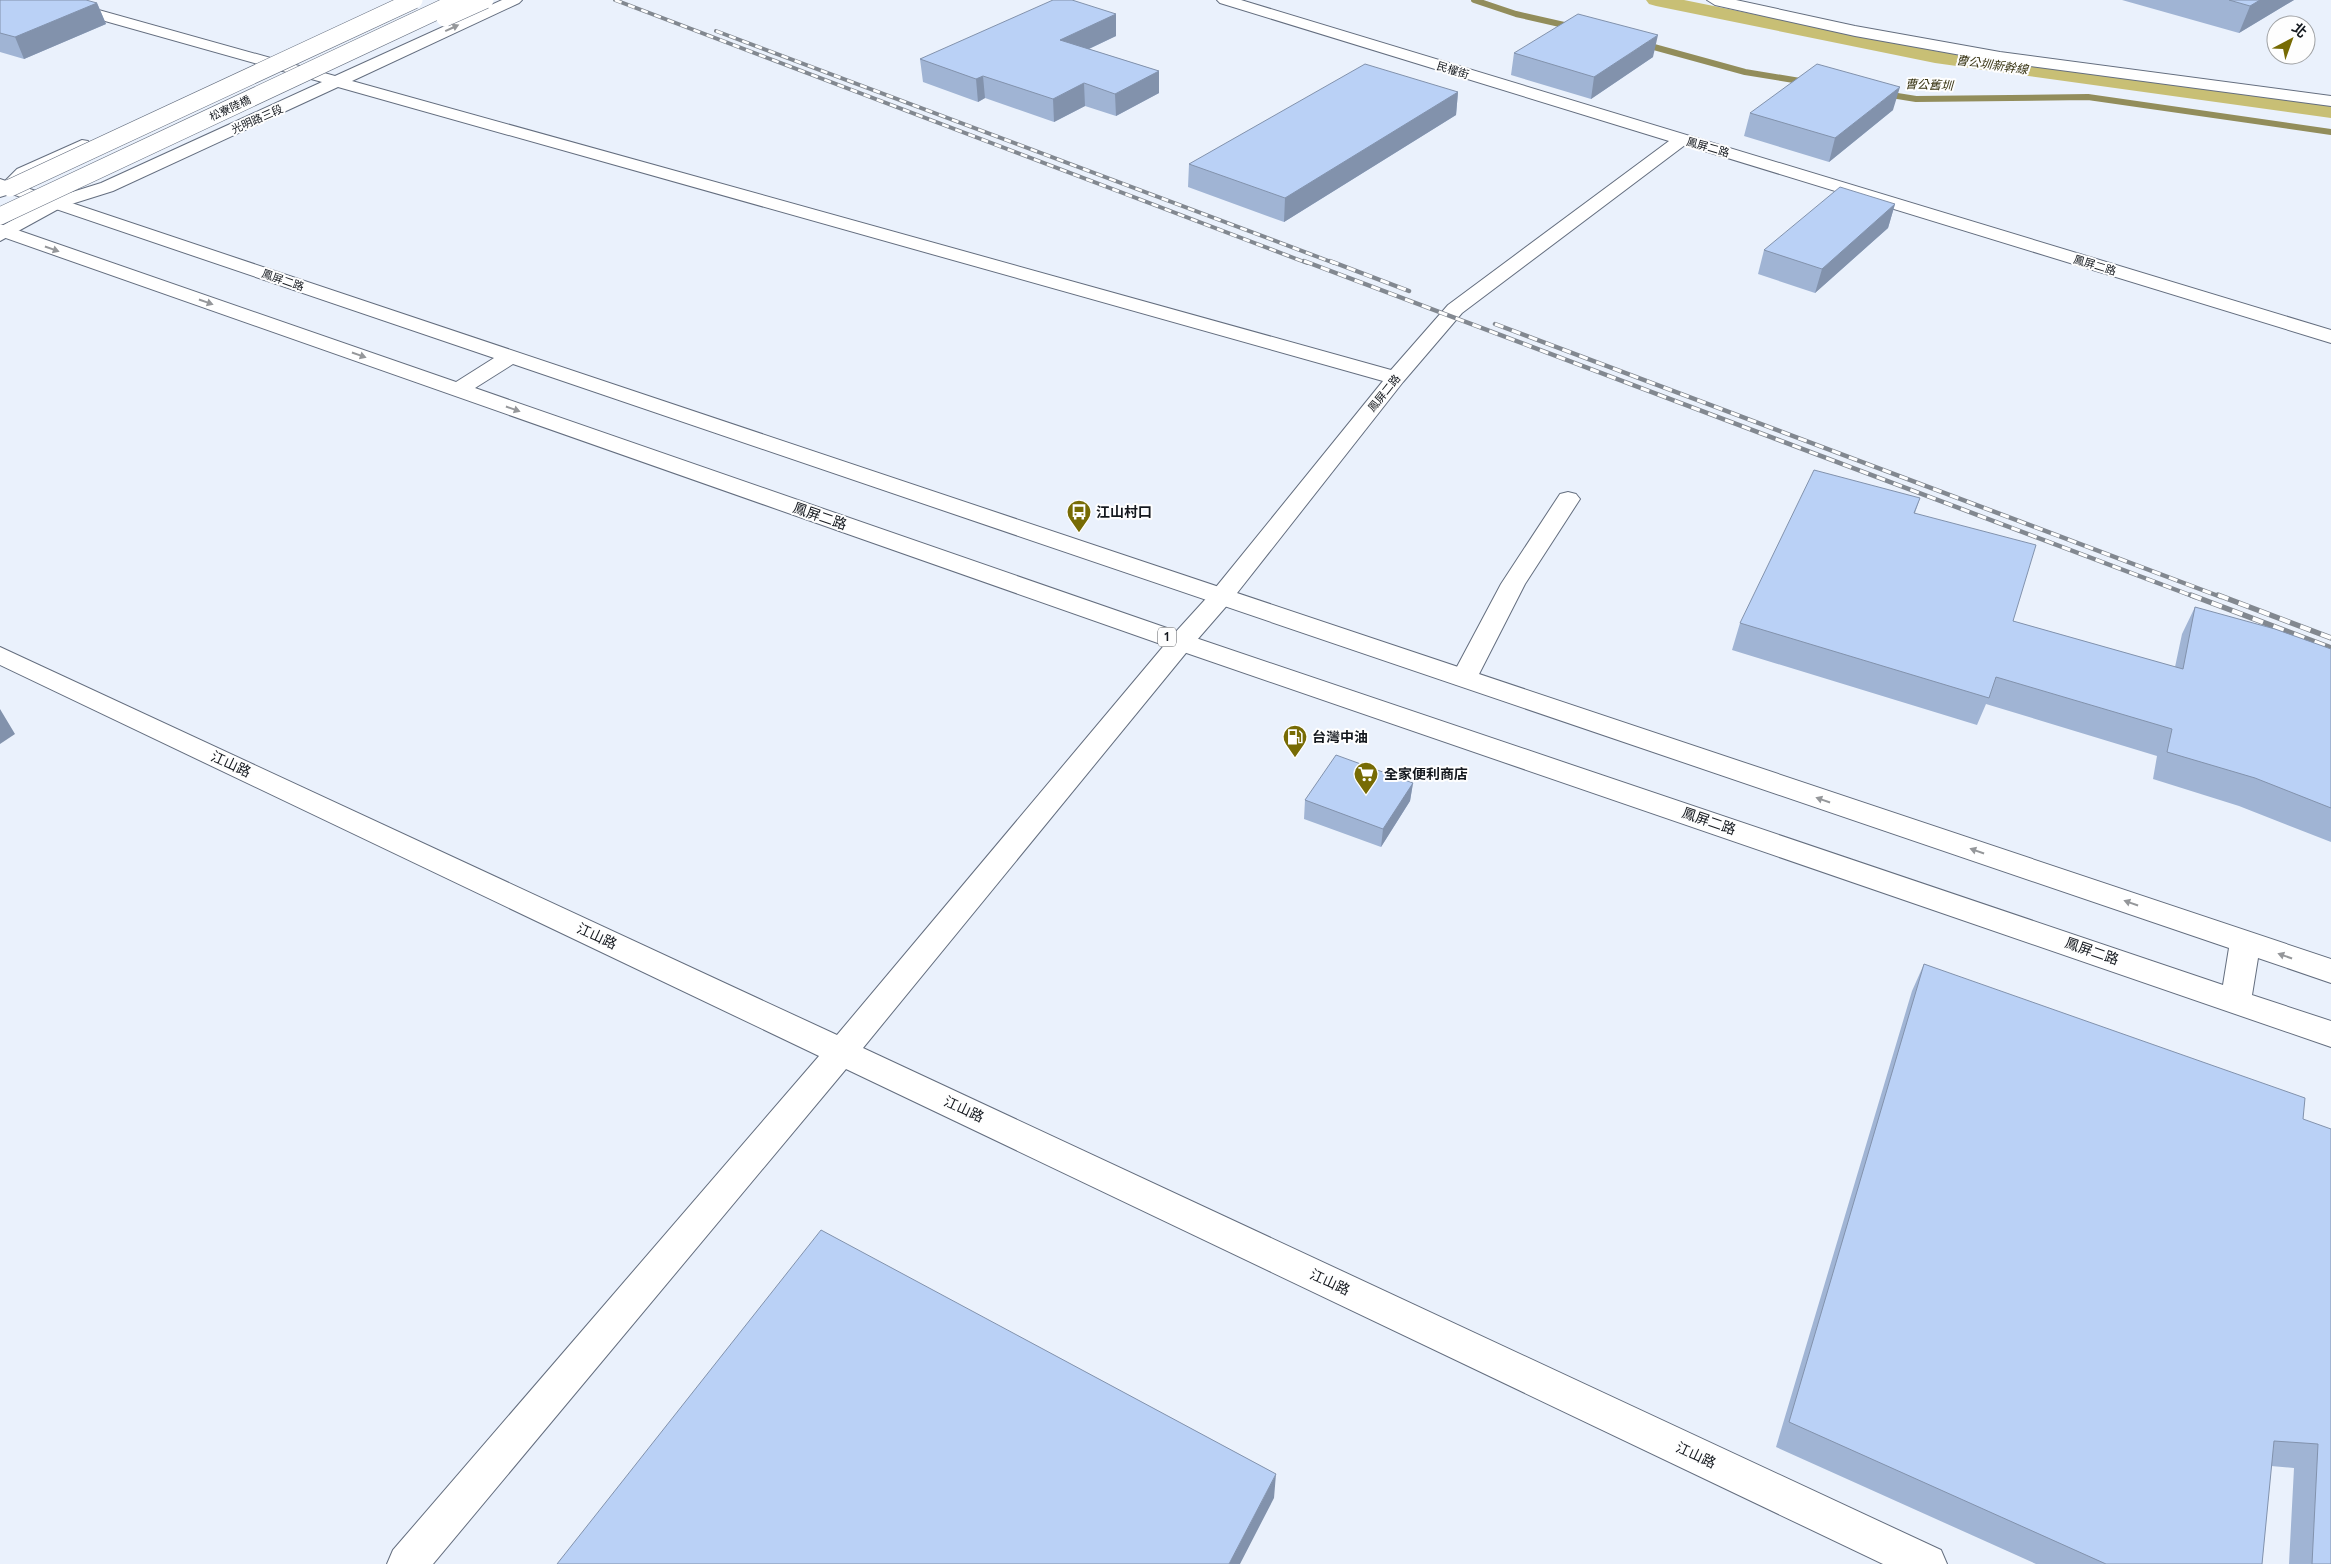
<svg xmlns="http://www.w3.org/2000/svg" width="2331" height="1564" viewBox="0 0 2331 1564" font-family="Ubuntu,'Noto Sans TC',sans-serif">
<rect width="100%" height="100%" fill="#eaf1fc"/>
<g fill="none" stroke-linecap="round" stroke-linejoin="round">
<path stroke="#928d5b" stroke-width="6" d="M1474,0L1516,14L1573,27
M1643,44L1745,72L1806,82
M1885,94L1916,99L2088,97L2331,132"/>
<path fill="#c8bf75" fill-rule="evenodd" d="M1646,0H1684L1935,51L2331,106V118L1935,63L1656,6L1649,4Z"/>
<defs>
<path id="minor" d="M38,0H63L335,76L502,0H522L519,3L352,81L1391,370L1448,305L1669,141L1220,3L1217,0H1241L2331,330V343L1685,145L1462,313L1403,382L1230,602L1190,648L863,1048L1941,1550L1947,1564H1883L846,1069L433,1564H387L393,1550L819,1056L0,665V647L837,1035L1172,636L1212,592L1383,381L338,87L113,191L62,207L0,241V227L50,199L101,183L322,82L41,3Z
M1707,0H1736L1855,26L2000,52L2331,96V106L2000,62L1855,36L1715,5Z
M82,140L88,141L91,145L88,149L29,177L16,192L0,197V186L17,169Z
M1568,492L1576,494L1580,499L1525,584L1477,678L1473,684L1464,686L1455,684L1451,678L1501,584L1560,494Z"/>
<path id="major" d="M0,179L2331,959V983L2258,958L2252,995L2331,1021V1047L1172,648L0,236V224L456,382L494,358L0,190ZM513,364L2229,948L2223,985L1190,636L475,388Z"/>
</defs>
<use href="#minor" stroke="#646e7f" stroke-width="2"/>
<use href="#major" stroke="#646e7f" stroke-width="2"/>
<use href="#minor" fill="#fff" fill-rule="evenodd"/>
<use href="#major" fill="#fff" fill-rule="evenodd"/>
<defs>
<path id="rail-far2" d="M615,0L1307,263
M716,31L1334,263"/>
<path id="rail-far1" d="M1304,261L2195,597
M1330,261L1409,291
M1495,324L2221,597"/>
<path id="rail" d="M2191,595L2331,648
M2218,595L2331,638"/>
</defs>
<use href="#rail-far2" stroke="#828890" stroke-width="4"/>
<use href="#rail-far1" stroke="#828890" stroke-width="4.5"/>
<use href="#rail" stroke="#828890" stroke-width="5.5"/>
<use href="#rail-far2" stroke="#fefefe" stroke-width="2.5" stroke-dasharray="7" stroke-linecap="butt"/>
<use href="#rail-far1" stroke="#fefefe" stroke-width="3" stroke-dasharray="9" stroke-linecap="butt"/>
<use href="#rail" stroke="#fefefe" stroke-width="4" stroke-dasharray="11" stroke-linecap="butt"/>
<defs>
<path id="minor-bridge" d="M445,18L485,0
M10,188L414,0
M0,216L460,0"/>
</defs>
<use href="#minor-bridge" stroke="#646e7f" stroke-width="18" stroke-linecap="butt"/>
<use href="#minor-bridge" stroke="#fff" stroke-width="17"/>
</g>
<path fill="#a0b4d4" d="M0,0L97,3L106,24L24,59L0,52Z
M2122,0H2294L2239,33Z
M1116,14V36L1089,49L1159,71V93L1116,116L1085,106L1054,122L985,98L978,102L923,82L920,59Z
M1514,53L1653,57L1591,99L1511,75Z
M1458,92L1456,115L1284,222L1188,187L1189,164Z
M1893,110L1829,162L1744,136L1750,113Z
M1895,204L1888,228L1815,293L1758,274L1764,250Z
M1920,498L1915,513L2013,621L2175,667L2182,634L2195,607L2331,649V842L2239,806L2153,779L2157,756L1986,704L1977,725L1732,650L1740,623Z
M1413,783L1410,801L1381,847L1304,819L1305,800Z
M1924,964L2303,1119L2331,1564H2289L2294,1468L2271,1466L2262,1564H2036L1776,1447L1912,991Z"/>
<path fill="#8292ac" d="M2260,0H2294L2239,33L2250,6Z
M97,3L106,24L24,59L15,37Z
M1116,14V36L1061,62L1060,40Z
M1658,35L1653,57L1591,99L1594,77Z
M1159,71V93L1116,116L1115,94Z
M983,76L985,98L978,102L976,79Z
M1084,83L1085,106L1054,122L1053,99Z
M1900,87L1893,110L1829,162L1835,138Z
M1458,92L1456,115L1284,222L1285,198Z
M1895,204L1888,228L1815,293L1822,269Z
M0,709L15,734L0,744Z
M1413,783L1410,801L1381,847L1383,829Z
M1276,1474L1274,1498L1240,1564H1229Z"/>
<path fill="#bad1f6" stroke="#8292ac" d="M0,0H86L97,3L15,37L0,33Z
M1053,0H1072L1116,14L1060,40L1159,71L1115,94L1084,83L1053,99L983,76L976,79L920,59Z
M2229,0H2260L2250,6Z
M1578,14L1658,35L1594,77L1514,53Z
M1365,64L1458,92L1285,198L1189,164Z
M1817,64L1900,87L1835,138L1750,113Z
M1840,187L1895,204L1822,269L1764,250Z
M1814,470L1920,498L1914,513L2036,545L2013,621L2183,669L2195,607L2275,629L2331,649V808L2255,778L2167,752L2172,729L1996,677L1989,698L1740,623Z
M1336,755L1413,783L1383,829L1305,800Z
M1924,964L2305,1098L2303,1119L2331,1129V1564H2312L2318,1444L2274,1441L2262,1564H2106L1789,1422Z
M821,1230L1276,1474L1229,1564H557Z"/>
<defs><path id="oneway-solid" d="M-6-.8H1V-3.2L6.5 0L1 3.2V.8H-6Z" transform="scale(1.25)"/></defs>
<g fill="#95979a">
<use href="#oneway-solid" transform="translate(452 28) rotate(-25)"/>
<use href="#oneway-solid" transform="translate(52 249) rotate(19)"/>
<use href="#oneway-solid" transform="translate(206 302) rotate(19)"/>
<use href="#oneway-solid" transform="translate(359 355) rotate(19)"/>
<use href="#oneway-solid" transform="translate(513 409) rotate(19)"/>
<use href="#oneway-solid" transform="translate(1823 800) rotate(-161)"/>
<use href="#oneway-solid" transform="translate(1977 851) rotate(-161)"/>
<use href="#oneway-solid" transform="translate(2131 903) rotate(-161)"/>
<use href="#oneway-solid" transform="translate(2285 956) rotate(-161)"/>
</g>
<defs>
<symbol id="bus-pin" viewBox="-11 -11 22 30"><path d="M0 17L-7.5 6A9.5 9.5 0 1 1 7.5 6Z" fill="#776b04" stroke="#fefefe"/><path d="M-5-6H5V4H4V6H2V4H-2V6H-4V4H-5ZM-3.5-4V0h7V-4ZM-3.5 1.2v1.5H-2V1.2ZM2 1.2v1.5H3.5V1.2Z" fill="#fff"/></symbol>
<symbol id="fuel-pin" viewBox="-11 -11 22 30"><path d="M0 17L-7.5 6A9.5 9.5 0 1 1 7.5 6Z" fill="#776b04" stroke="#fefefe"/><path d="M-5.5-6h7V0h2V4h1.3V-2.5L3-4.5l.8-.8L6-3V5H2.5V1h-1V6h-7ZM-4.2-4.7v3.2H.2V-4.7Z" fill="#fff"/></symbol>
<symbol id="supermarket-pin" viewBox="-11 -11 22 30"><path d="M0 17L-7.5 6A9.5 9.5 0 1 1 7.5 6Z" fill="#776b04" stroke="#fefefe"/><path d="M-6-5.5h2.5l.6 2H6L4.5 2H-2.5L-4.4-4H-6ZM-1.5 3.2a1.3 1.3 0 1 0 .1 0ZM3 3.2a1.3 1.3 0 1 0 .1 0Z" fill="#fff"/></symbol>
</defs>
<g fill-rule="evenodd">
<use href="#bus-pin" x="1065" y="498" width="28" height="38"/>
<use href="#fuel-pin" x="1281" y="723" width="28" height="38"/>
<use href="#supermarket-pin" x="1352" y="760" width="28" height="38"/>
</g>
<g text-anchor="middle" stroke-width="4" stroke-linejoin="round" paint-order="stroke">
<g font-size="11" fill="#14181e" stroke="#fefefe">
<text transform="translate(1453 70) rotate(17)" y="4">民權街</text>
<text transform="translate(230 108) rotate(-25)" y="4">松寮陸橋</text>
<text transform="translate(257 119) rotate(-24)" y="4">光明路三段</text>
<text transform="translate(1708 147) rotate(16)" y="4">鳳屏二路</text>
<text transform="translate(2095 265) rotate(17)" y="4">鳳屏二路</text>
<text transform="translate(283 280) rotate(19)" y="4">鳳屏二路</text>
<text transform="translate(1384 393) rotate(-51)" y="4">鳳屏二路</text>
</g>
<g font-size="12" font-style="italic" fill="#383413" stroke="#fefefe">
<text transform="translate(1992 65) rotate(8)" y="4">曹公圳新幹線</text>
<text transform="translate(1929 85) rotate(2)" y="4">曹公舊圳</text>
</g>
<rect fill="#fefefe" stroke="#5a5d61" stroke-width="1" x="1158" y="627.5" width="18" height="19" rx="4"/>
<g font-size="12" font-weight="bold" fill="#14181e">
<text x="1167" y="641">1</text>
</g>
<g font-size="14" font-weight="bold" fill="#14181e" stroke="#fefefe" text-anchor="start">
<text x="1096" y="517">江山村口</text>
<text x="1312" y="742">台灣中油</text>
<text x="1384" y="779">全家便利商店</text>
</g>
<g font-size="14" fill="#14181e" stroke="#fefefe">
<text transform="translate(820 516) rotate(19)" y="5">鳳屏二路</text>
<text transform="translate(231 764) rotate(25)" y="5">江山路</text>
<text transform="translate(1709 821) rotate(19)" y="5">鳳屏二路</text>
<text transform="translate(597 936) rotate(25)" y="5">江山路</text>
<text transform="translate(2092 951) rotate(19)" y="5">鳳屏二路</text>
<text transform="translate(964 1109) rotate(25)" y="5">江山路</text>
<text transform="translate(1330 1282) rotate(25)" y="5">江山路</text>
<text transform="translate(1696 1455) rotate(25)" y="5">江山路</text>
</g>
</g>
<g transform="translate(2291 40) rotate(41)"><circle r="24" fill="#fefefe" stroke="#a0a2a4"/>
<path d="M0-4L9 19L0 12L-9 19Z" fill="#776b04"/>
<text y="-8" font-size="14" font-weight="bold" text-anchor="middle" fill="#14181e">北</text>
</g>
</svg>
